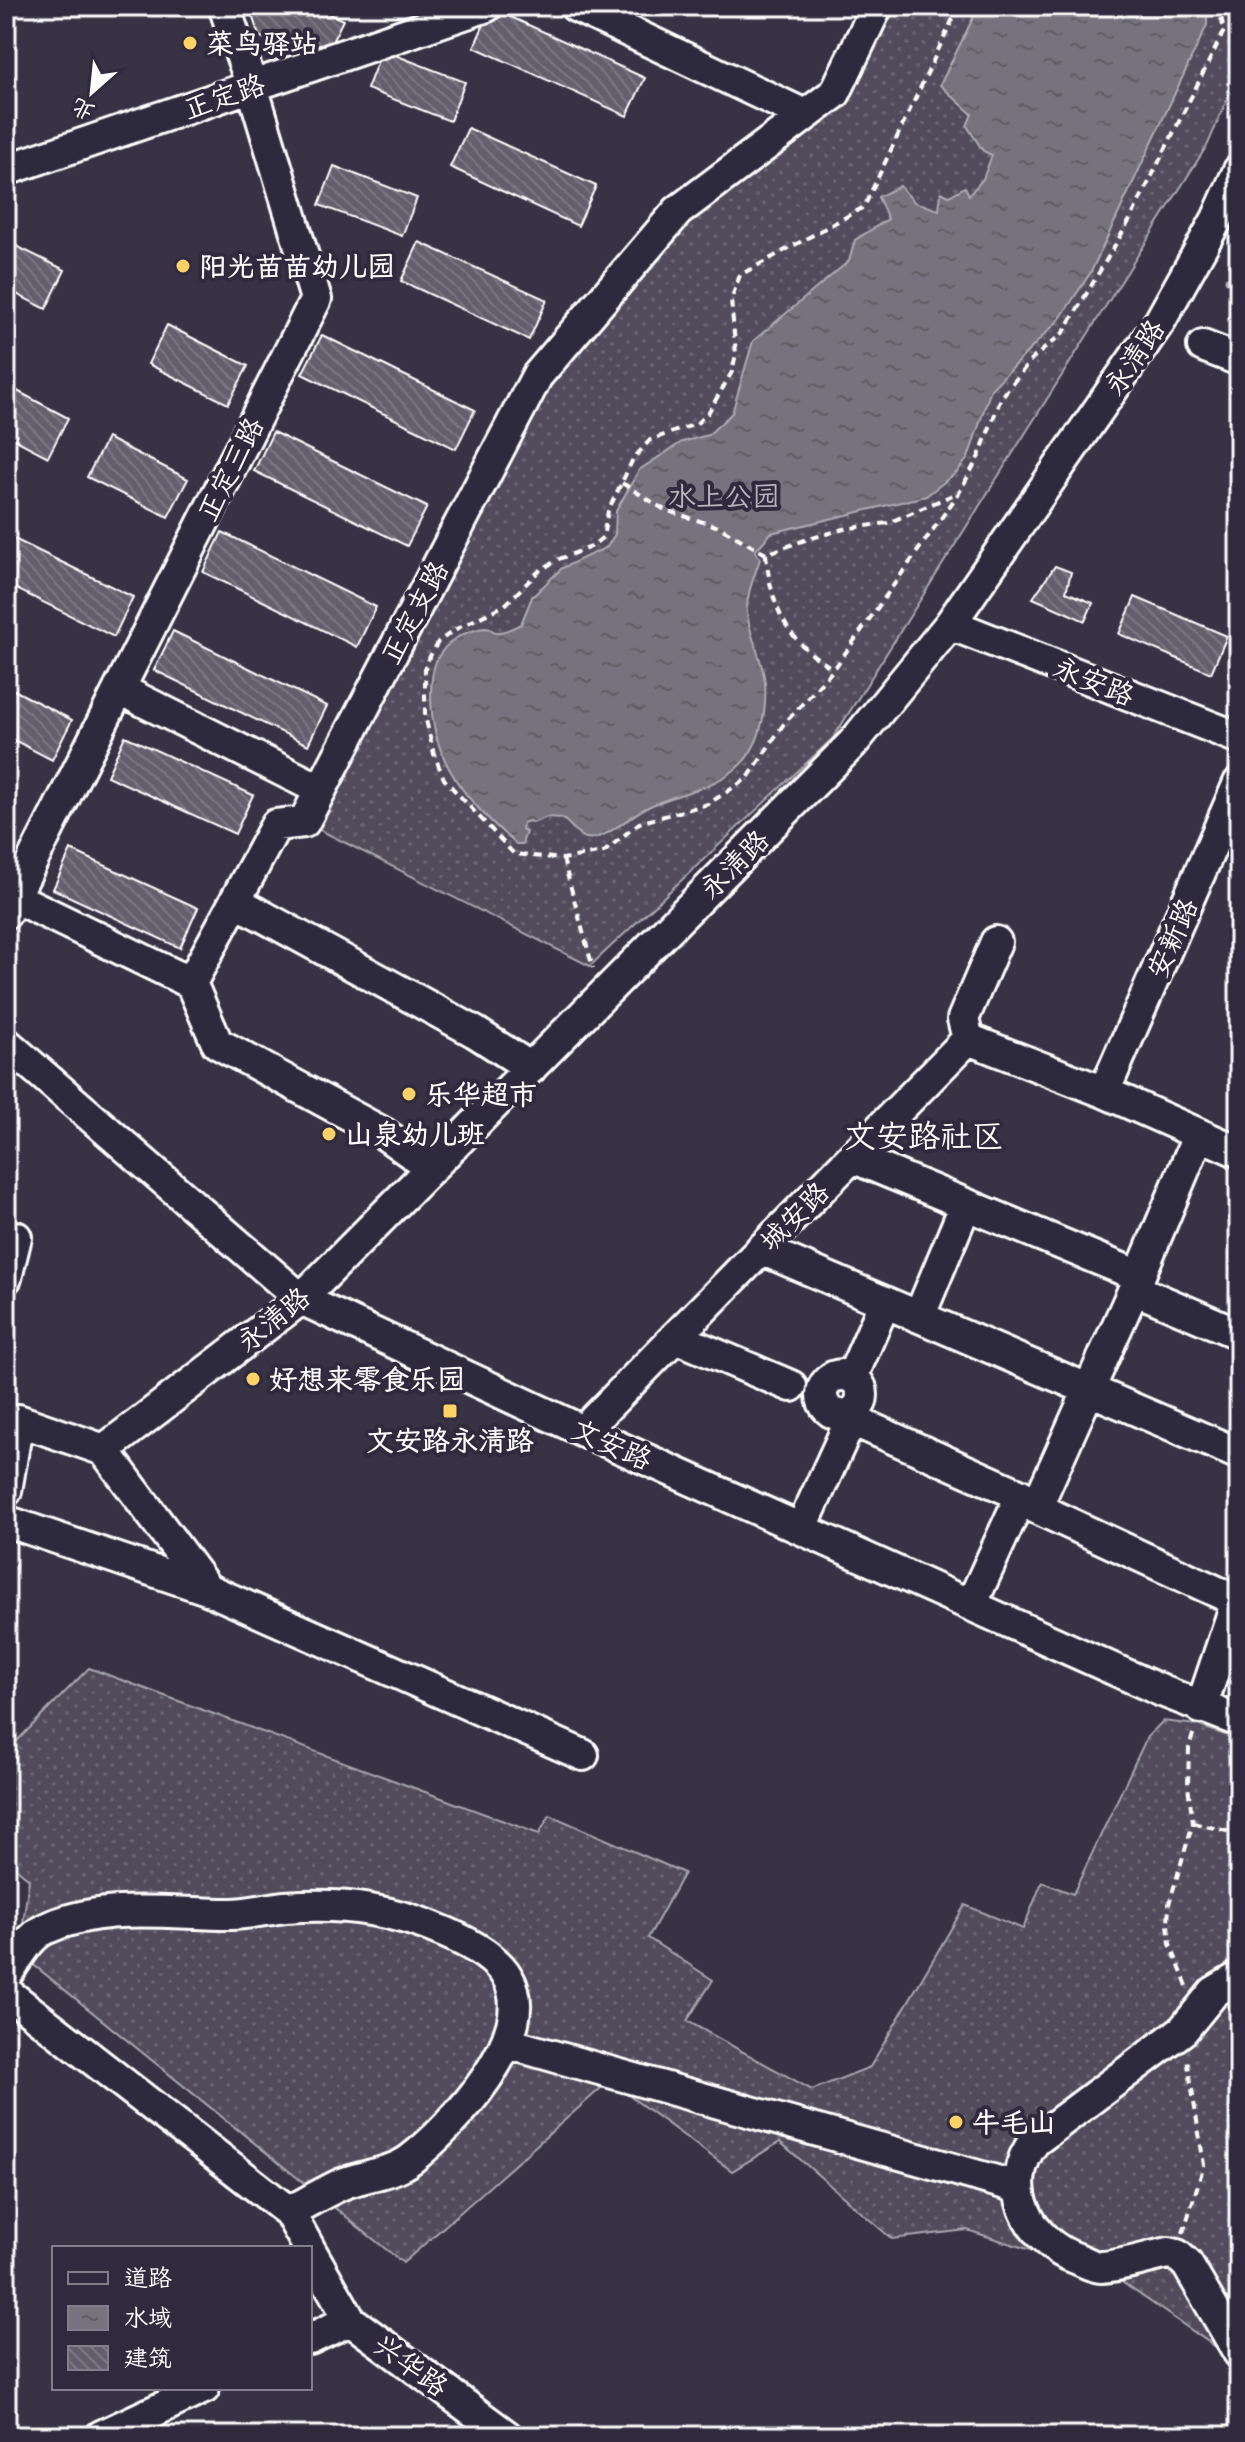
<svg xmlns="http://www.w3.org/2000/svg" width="1245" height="2442" viewBox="0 0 1245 2442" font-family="'Architects Daughter','LXGW WenKai TC',sans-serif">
<defs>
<pattern id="grass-dots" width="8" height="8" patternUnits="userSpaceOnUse" patternTransform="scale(2)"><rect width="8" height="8" fill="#514c5c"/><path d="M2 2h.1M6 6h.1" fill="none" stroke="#6b6774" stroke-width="1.8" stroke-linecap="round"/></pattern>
<pattern id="water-ripples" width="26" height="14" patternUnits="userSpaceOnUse" patternTransform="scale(2)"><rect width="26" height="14" fill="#76737f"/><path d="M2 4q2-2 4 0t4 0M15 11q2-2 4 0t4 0" fill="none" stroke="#5f5e63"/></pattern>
<pattern id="building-back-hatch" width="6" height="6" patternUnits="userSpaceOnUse" patternTransform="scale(2)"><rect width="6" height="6" fill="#635f6d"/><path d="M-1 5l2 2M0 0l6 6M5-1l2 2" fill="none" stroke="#7a7783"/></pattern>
</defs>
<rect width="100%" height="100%" fill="#373345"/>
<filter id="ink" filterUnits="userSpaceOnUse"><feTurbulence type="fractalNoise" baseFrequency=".0125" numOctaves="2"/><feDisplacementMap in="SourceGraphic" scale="16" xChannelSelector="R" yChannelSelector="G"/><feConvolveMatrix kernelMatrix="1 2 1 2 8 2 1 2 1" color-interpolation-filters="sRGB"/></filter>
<g filter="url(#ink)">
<path fill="url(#grass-dots)" stroke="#a8a6ae" stroke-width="2" d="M877,6H1239V72L1208,144L833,738L590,966L304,822L543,367L678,211L835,93Z
M89,1668L539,1834L550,1815L684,1873L648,1938L713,1980L687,2021L812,2090L870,2067L965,1905L1023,1929L1042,1882L1073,1894L1147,1737L1163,1721L1197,1725L1239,1740V2363L1113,2276L967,2230L892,2239L780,2142L732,2171L609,2081L403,2263L19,1953L29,1879L6,1860V1752Z"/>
<path fill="url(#water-ripples)" stroke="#adabb2" stroke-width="2" d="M979,6H1207V25L1091,272L1059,320L991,389L968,458L957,472L926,496L771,533L755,551L760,559C755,575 746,594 747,612C749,636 763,659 765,683C767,714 760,751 733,771C706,791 673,794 644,809C629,816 597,849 580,835C574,829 568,823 562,818L547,817L533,823L529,821L523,823L522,830L526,832L522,844H516C467,802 431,762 431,695C431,670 435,651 458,637C464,633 479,628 486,628C495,629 490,632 498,632C506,632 514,627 521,624L532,597L562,568L607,547L615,534L616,511L639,470L682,442L708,435L732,413L753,341L849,261L855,240L888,219L878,197L900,186L914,202L939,210L941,192L949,196L965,187L969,195L983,179L992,155L983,151L967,126L972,114L940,85Z"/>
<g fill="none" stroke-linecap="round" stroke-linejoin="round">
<path stroke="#adabb2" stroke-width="7" d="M1228,280L1239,279"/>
</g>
<path fill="url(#building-back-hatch)" stroke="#fff" stroke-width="2" d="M249,6H313L343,20L332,42L298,54L259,36Z
M491,8L645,78L627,116L474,47Z
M382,50L465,82L450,121L367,89Z
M468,128L596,186L578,226L450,167Z
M334,166L417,198L402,236L319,205Z
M6,241L65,270L46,309L6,289Z
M419,242L547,300L529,340L401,281Z
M167,325L248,366L228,404L148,364Z
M322,335L475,410L456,449L302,374Z
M6,385L68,418L48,457L6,435Z
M273,432L427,507L407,546L254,471Z
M107,438L188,479L168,517L87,477Z
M222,532L376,607L357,647L203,572Z
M6,535L133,597L114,637L6,584Z
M1055,566L1071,572L1066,592L1093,603L1085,621L1033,598Z
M1135,597L1227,636L1211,673L1119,634Z
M173,631L327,706L308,745L154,670Z
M6,686L72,720L52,760L6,736Z
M125,736L253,795L235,834L107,776Z
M6,825L17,831L6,851Z
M71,850L198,908L180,948L53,889Z"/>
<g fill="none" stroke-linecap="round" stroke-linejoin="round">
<defs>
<path id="minor" d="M575,6L805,115
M6,170L487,6
M1203,346L1239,360
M950,624L1239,738
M119,689L321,790
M14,897L191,983L276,825L304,822L537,376L678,211L835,93L877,6
M235,901L475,1032L531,1068
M6,913L316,299L252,86L224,6
M191,983L217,1043L383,1133L432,1168
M968,1039L963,1019L996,942
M6,1043L301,1299L583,1431L1162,1691L1239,1721
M1104,1092L1239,783
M852,1157L1139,1276
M761,1249L1239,1454
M6,1278L16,1237
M1134,1289L1239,1334
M919,1317L966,1204
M675,1337L791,1386
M822 1395a20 20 0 1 1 40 0a20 20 0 1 1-40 0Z
M852,1377L885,1302
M841,1415L1021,1495L1019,1500L1237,1601
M583,1431L968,1039L1104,1092L1239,1152
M104,1450L301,1299L853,743L950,624L1160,321L1217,219L1239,170
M6,1491L18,1420L104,1450L207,1589
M1036,1508L1134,1289L1199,1134
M6,1521L207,1589L583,1755
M801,1529L851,1420
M971,1605L1019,1500
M1201,1708L1239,1595
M6,1975C17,1960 28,1937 45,1929C103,1902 170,1914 231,1914C249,1914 267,1909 285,1907C314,1905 342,1905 370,1910C409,1916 488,1942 508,1978C540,2034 451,2128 411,2159C391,2174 364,2175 342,2184C324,2192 306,2203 289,2212
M1239,1977L1214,1992L1183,2030L1035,2141C999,2184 1029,2243 1078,2259C1085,2262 1094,2267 1101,2267C1123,2266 1148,2257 1169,2253L1177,2255L1187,2264L1239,2353
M6,1992L289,2212L309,2248
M507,2043L1017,2187
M310,2250L350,2320L507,2436
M310,2339L350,2320
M101,2436L204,2388"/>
</defs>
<use href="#minor" stroke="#fff" stroke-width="36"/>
<path stroke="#fff" stroke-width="4" stroke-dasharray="8 6" stroke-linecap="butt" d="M959,6L864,207L740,275L731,300L736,354L732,372L708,413L696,424L650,440L633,459L608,511L603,537L591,547L559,559L539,571L505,605L456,629L438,642L425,665V716L434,754L444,779L514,854L563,859L604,852L639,823L708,804L748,778L783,725L834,669L959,493L979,456L1001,398L1031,360L1064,332L1131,218L1224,31L1219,6
M622,483L665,510L719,527L766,554L805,540L844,529L888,523L957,493
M766,554C771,608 786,641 834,669
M563,859L593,968
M1193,1823L1239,1834
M1187,1986L1170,1944L1168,1924L1169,1904L1193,1823L1188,1786L1189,1748L1194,1731
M1183,2233L1204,2165L1187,2058"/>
<use href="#minor" stroke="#2f2a3d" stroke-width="30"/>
</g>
</g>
<g fill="#ffd166" stroke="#2f2a3d" stroke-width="3">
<circle cx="190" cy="43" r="8"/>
<circle cx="183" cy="266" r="8"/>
<circle cx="409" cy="1094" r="8"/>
<circle cx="329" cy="1134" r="8"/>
<circle cx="253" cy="1379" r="8"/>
<rect x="442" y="1403" width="16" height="16" rx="4"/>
<circle cx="956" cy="2122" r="8"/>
</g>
<g text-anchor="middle" stroke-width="8" stroke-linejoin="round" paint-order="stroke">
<g font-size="28" font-weight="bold" fill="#fff" stroke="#2f2a3d" text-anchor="start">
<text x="206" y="53">菜鸟驿站</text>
<text x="199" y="276">阳光苗苗幼儿园</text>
<text x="425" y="1104">乐华超市</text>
<text x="345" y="1144">山泉幼儿班</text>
<text x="269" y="1389">好想来零食乐园</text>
<text x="450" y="1450" text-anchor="middle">文安路永清路</text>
<text x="972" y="2132">牛毛山</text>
</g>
<g font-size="28" fill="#fff" stroke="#2f2a3d">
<text transform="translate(224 96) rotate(-19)" y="10">正定路</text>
<text transform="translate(1134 357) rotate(-56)" y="10">永清路</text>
<text transform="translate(230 469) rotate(-63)" y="10">正定三路</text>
<text transform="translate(414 612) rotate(-62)" y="10">正定支路</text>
<text transform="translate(1094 681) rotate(22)" y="10">永安路</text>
<text transform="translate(734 864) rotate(-45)" y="10">永清路</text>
<text transform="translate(1172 938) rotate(-66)" y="10">安新路</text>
<text transform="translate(794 1216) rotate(-45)" y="10">城安路</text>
<text transform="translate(273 1319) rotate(-39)" y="10">永清路</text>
<text transform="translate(612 1444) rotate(24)" y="10">文安路</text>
<text transform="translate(411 2365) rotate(36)" y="10">兴华路</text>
</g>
<g font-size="28" fill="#b9b7be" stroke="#2f2a3d">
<text x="724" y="506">水上公园</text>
</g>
<g font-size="32" fill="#fff" stroke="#2f2a3d">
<text x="924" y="1147">文安路社区</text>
</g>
</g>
<rect width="1245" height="2442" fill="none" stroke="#2f2a3d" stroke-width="32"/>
<rect x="16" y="16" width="1213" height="2410" fill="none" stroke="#fff" stroke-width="3" filter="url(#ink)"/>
<rect x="52" y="2246" width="260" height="144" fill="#2f2a3d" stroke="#827f8b" stroke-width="2"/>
<rect x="68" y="2272" width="40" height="12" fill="#2f2a3d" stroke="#827f8b" stroke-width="2"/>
<text x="124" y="2286" font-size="24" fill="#ffffff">道路</text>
<rect x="68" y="2306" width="40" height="24" fill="url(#water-ripples)" stroke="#827f8b" stroke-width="2"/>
<text x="124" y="2326" font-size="24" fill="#ffffff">水域</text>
<rect x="68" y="2346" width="40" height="24" fill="url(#building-back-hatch)" stroke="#827f8b" stroke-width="2"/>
<text x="124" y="2366" font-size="24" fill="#ffffff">建筑</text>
<g transform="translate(92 92) rotate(207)" stroke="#2f2a3d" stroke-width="6" paint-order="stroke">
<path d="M0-6L14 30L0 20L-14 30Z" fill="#ffffff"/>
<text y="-12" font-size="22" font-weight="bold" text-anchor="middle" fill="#ffffff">北</text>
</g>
</svg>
